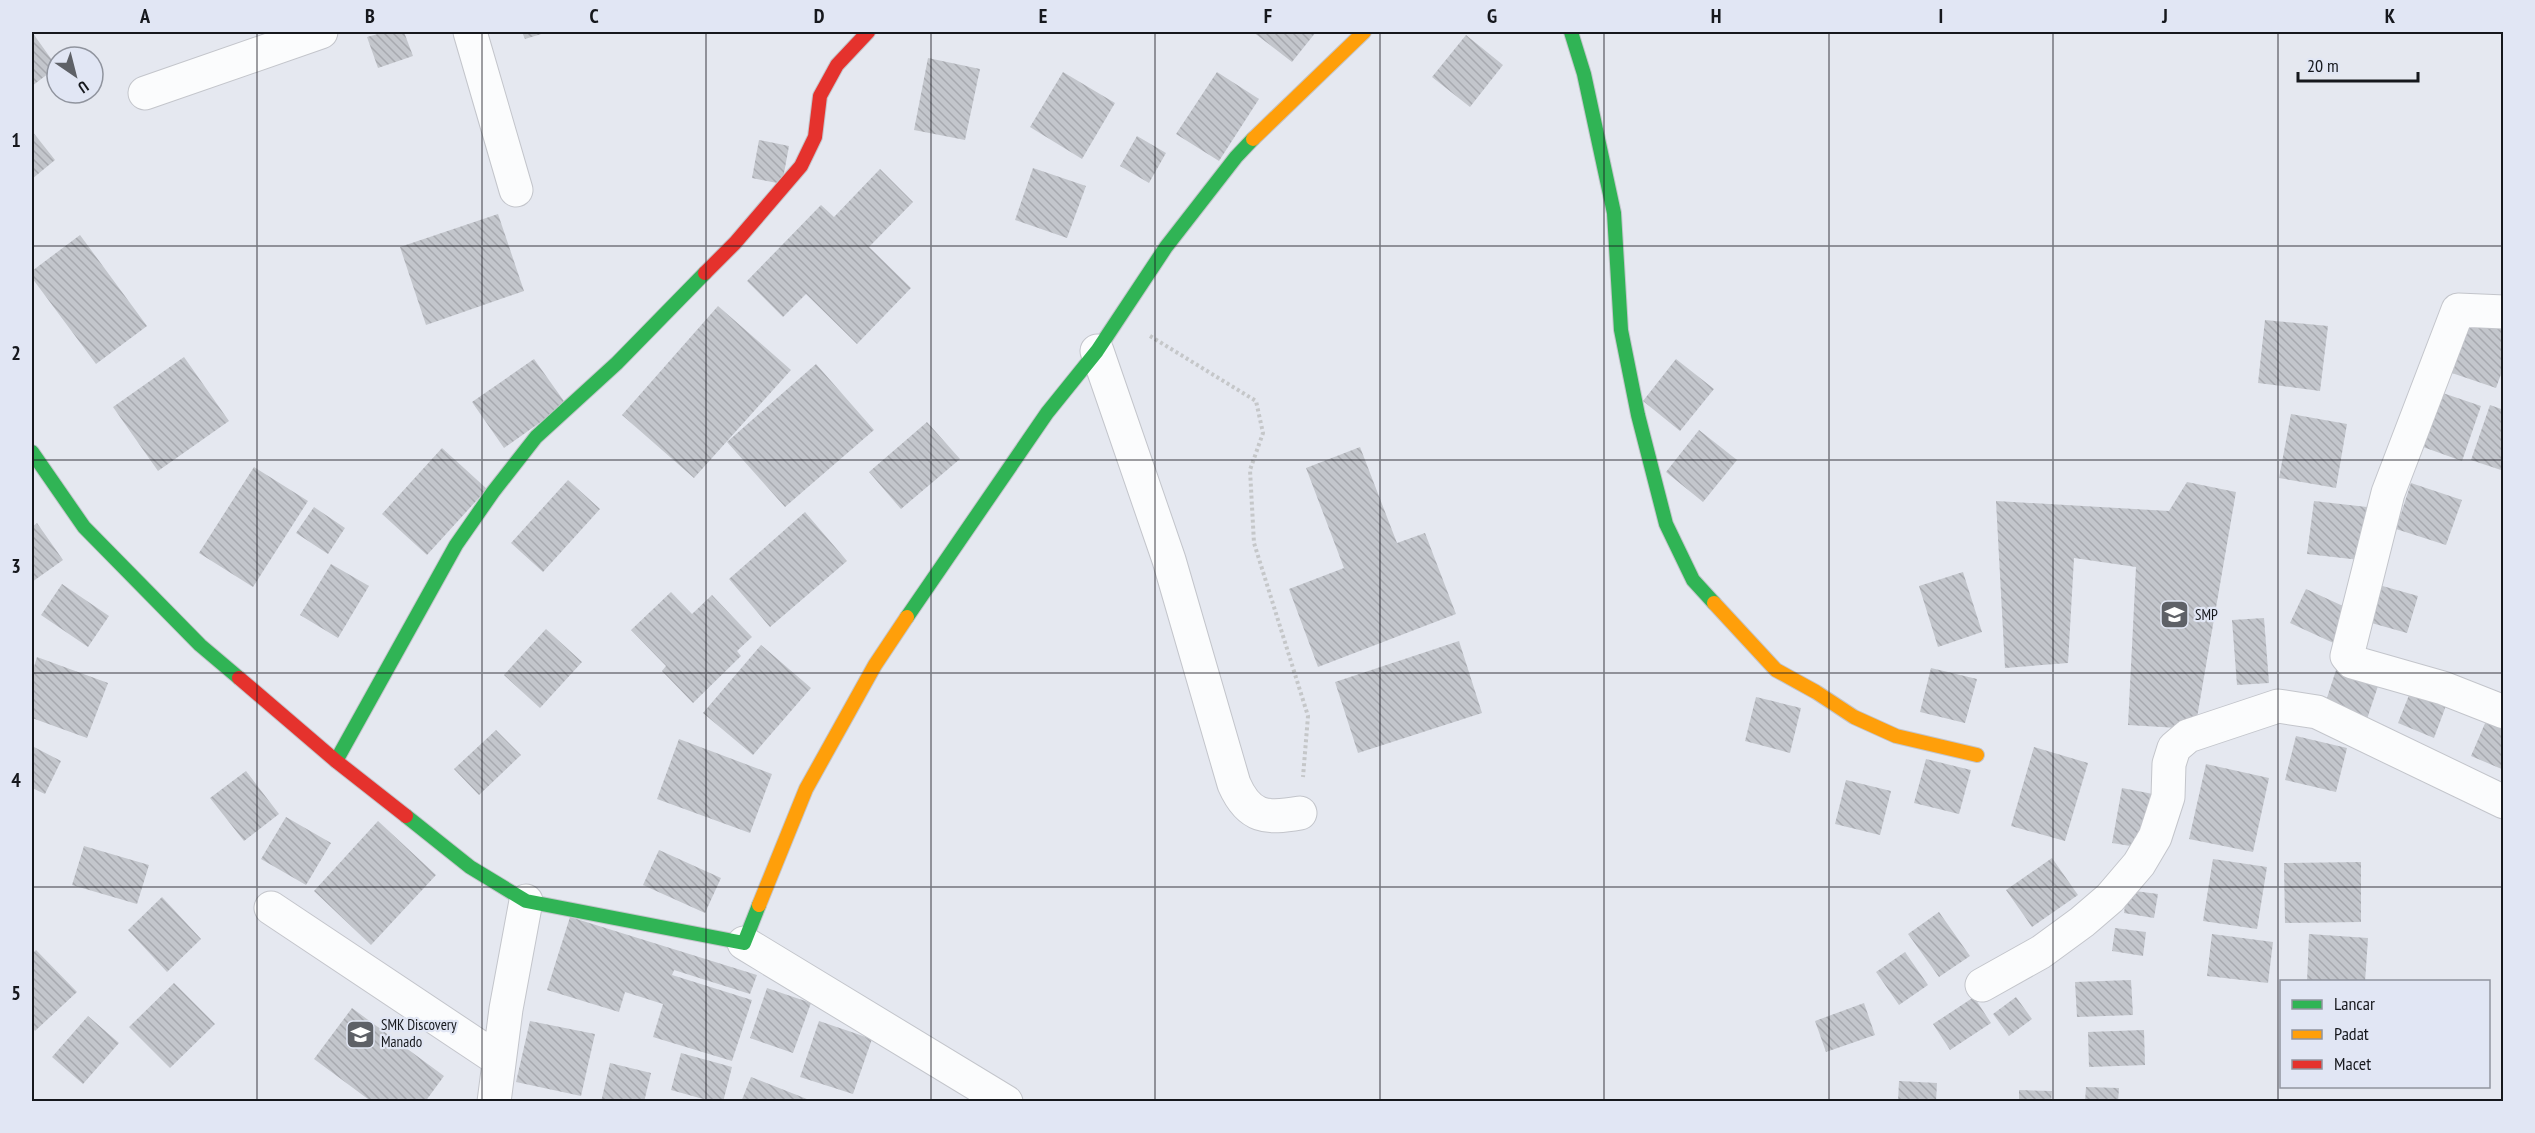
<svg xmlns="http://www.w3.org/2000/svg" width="2535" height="1133" viewBox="0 0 2535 1133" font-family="'PT Sans Narrow',sans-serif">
<defs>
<pattern id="building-back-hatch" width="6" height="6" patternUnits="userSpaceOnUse" patternTransform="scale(1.5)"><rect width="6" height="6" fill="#c3c6cc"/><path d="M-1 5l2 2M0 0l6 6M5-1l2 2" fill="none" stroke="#a7a9af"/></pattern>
</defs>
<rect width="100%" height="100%" fill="#e5e8f0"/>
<path fill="url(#building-back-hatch)" d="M32,32L57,67L32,86Z
M385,32H404L413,56L378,68L367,37Z
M522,32H548L525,39Z
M1253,32H1316L1292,62Z
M1466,35L1503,65L1470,107L1432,77Z
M928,58L980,69L965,140L914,130Z
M1063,72L1115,103L1082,159L1030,127Z
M1217,72L1259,99L1219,161L1176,134Z
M32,131L55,160L32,179Z
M1137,136L1166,153L1149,183L1120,166Z
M759,140L789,146L782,184L752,178Z
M1033,168L1086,186L1067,238L1015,220Z
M880,169L913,202L869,247L911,288L857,344L806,294L783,317L747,281L821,205L834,217Z
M498,214L524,291L426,325L400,247Z
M80,235L147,326L96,364L32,278V271Z
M718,306L791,370L694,478L622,415Z
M2465,316L2504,329V366L2496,388L2446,371Z
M2265,320L2328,326L2320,391L2258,383Z
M184,357L229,421L158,471L113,407Z
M534,359L566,404L504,448L472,402Z
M1676,359L1714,389L1680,431L1643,401Z
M816,364L874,430L785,507L727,442Z
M2431,389L2481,406L2462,461L2412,443Z
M2490,405L2504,410V471L2471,460Z
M2291,414L2347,424L2336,488L2279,478Z
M927,422L960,459L901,509L869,472Z
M1699,430L1737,460L1703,502L1666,472Z
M1360,447L1397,543L1425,533L1456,614L1318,667L1289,589L1344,568L1306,468Z
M442,448L487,489L427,555L382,514Z
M254,467L308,501L253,587L199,553Z
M568,480L600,509L543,572L511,543Z
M2187,482L2236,492L2195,729L2128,725L2136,567L2074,558L2068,663L2005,668L1996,501L2169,511Z
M2411,483L2462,500L2446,545L2396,529Z
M2314,501L2367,507L2360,560L2307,554Z
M314,507L345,528L328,554L296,533Z
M805,512L847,561L770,627L729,579Z
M37,523L63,560L32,582V527Z
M331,564L369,586L338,638L300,615Z
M1963,572L1982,632L1938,647L1919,586Z
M62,584L109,616L88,647L41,615Z
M2379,585L2418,596L2407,633L2368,622Z
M2306,589L2356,612L2340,646L2290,623Z
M671,592L692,614L712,595L752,637L737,651L741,656L693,703L662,671L666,666L631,630Z
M2264,618L2269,683L2237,685L2232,620Z
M546,629L582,662L540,708L504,675Z
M1459,641L1482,713L1358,753L1335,682Z
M761,645L811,688L753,755L703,713Z
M37,657L108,683L87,738L32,718V673Z
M2338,664L2381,677L2367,719L2324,707Z
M1931,668L1977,679L1965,723L1920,712Z
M2411,690L2447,703L2434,738L2398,723Z
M1756,697L1801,708L1790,753L1745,741Z
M2489,714L2504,720V770L2471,756Z
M496,730L521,755L479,795L454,769Z
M2296,736L2347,748L2336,792L2285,780Z
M679,739L772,774L750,833L657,799Z
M32,746L61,761L45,794L32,788Z
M2034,747L2088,763L2065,841L2011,826Z
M1926,759L1971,770L1959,814L1914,803Z
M2206,764L2269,778L2253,852L2189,839Z
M246,771L279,814L244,841L210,798Z
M1846,780L1891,791L1880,835L1835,824Z
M2122,788L2153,794L2143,848L2112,843Z
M286,817L331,843L306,885L261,859Z
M378,821L436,875L371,945L314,891Z
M84,846L149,865L137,904L72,885Z
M659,850L721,878L705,913L643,885Z
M2052,858L2078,895L2032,927L2006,890Z
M2213,859L2267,867L2257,929L2203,921Z
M2361,862V922L2285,923L2284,863Z
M2127,890L2158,894L2154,918L2124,913Z
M162,897L201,939L167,972L128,930Z
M1939,912L1970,956L1939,977L1908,934Z
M570,917L757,975L750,994L674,970L672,975L752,1000L732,1061L653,1037L663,1004L625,992L619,1012L547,990Z
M2115,928L2146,932L2143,956L2112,951Z
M2212,934L2273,942L2268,983L2207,976Z
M2309,934L2368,938L2365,982H2307Z
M36,950L77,992L35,1031L32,1027V954Z
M1905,952L1928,985L1899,1005L1876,972Z
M2131,980L2133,1015L2077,1017L2075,982Z
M174,983L215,1024L170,1068L129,1027Z
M767,988L811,1003L793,1053L750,1038Z
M1974,997L1991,1023L1950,1050L1933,1024Z
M2016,997L2032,1019L2009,1036L1993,1014Z
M1864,1003L1875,1035L1826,1052L1815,1021Z
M352,1008L444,1076L425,1102H372L314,1059Z
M88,1016L119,1043L83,1084L52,1057Z
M530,1021L595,1034L581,1096L516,1082Z
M819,1021L872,1039L853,1094L800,1077Z
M2144,1030L2145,1065L2089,1067L2088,1032Z
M681,1053L732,1067L723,1102H714L671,1090Z
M610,1063L651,1073L644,1102H601Z
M751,1077L812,1101V1102H741Z
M1899,1081L1937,1083L1936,1102H1898Z
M2086,1087L2119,1088L2118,1102H2085Z
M2019,1090L2052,1091L2051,1102H2019Z"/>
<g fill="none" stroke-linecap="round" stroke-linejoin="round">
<defs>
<path id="street" d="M470,32L516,190
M145,93L321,32
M2504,312L2458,310L2388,493L2347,656L2352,662L2443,688L2504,712
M1097,351L1169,560L1234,784C1249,818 1266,819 1300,813
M271,908L499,1060
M744,943L1006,1102
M1982,985L2041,952L2082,922L2110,898L2139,864L2155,837L2168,797L2169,764L2174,748L2188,736L2278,706L2317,712L2504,802
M494,1102L506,1009L526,901"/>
<path id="fast" d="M1571,32L1584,74L1614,213L1621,330L1638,415L1666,524L1693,580L1714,603
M32,452L84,527L200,645L239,678
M907,617L1047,413L1097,351L1166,247L1236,157L1253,139
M336,761L456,545L493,492L536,437L617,363L705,273
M406,816L470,867L526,901L744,943L759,905"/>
<path id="slow" d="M1253,139L1364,32
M1714,603L1776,670L1816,692L1854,717L1896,736L1977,755
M759,905L806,789L875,665L907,617"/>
<path id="jam" d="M705,273L735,243L801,166L815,137L820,96L837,65L868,32
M239,678L336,761L406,816"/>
</defs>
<use href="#street" stroke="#c3c5cb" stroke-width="35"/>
<use href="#fast" stroke="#c3c5cb" stroke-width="16"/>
<use href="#slow" stroke="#c3c5cb" stroke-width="16"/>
<use href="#jam" stroke="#c3c5cb" stroke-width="16"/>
<path stroke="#c5c7c9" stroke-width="4" stroke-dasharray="3 3" stroke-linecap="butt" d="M1150,336L1256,401L1263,433L1250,470L1254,543L1308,716L1303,777"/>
<use href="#street" stroke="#fbfcfd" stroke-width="33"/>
<use href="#fast" stroke="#30b455" stroke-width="14"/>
<use href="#slow" stroke="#ff9f0a" stroke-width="14"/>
<use href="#jam" stroke="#e5322d" stroke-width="14"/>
</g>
<path fill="none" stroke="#16181d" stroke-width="1.5" stroke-opacity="0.55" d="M257,32V1102M482,32V1102M706,32V1102M931,32V1102M1155,32V1102M1380,32V1102M1604,32V1102M1829,32V1102M2053,32V1102M2278,32V1102M32,246H2504M32,460H2504M32,673H2504M32,887H2504"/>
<defs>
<symbol id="school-square" viewBox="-11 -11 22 22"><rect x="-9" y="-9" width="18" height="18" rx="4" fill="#5e6167" stroke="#e1e6f4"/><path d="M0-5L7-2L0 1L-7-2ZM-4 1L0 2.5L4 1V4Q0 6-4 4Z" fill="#fff"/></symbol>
</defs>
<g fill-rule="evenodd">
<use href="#school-square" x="2158" y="598" width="33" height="33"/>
<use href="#school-square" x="344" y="1018" width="33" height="33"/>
</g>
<g text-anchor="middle" stroke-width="4.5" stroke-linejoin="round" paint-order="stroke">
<g font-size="15" fill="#16181d" stroke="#e1e6f4" text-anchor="start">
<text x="2195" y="620">SMP</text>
<text x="381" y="1030">SMK Discovery<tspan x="381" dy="17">Manado</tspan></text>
</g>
</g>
<rect width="2535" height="1133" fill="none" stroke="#e1e6f4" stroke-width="66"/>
<rect x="2280" y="980" width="210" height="108" fill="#e1e6f4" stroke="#90949e" stroke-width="1.5"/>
<rect x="2292" y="1000" width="30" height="9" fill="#30b455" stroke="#90949e" stroke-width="1.5"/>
<text x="2334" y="1010" font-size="18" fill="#16181d">Lancar</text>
<rect x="2292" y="1030" width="30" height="9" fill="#ff9f0a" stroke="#90949e" stroke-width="1.5"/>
<text x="2334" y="1040" font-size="18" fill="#16181d">Padat</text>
<rect x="2292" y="1060" width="30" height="9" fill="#e5322d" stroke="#90949e" stroke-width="1.5"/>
<text x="2334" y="1070" font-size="18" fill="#16181d">Macet</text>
<g transform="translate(75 75) rotate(145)"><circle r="28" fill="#e1e6f4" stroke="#90949e" stroke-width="1.5"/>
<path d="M0-4.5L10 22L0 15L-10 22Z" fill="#5e6167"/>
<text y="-9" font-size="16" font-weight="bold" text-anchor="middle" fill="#16181d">U</text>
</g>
<path d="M2298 72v9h120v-9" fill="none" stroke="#16181d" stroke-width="3"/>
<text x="2307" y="72" font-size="18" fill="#16181d" stroke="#e1e6f4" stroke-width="4.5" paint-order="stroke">20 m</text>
<rect x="33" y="33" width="2469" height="1067" fill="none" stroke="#16181d" stroke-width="2"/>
<g font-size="20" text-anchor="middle" font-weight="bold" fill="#16181d">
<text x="145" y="23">A</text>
<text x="370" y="23">B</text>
<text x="594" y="23">C</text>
<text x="819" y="23">D</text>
<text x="1043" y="23">E</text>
<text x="1268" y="23">F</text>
<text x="1492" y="23">G</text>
<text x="1716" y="23">H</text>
<text x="1941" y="23">I</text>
<text x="2165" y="23">J</text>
<text x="2390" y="23">K</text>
<text x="16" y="147">1</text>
<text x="16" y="360">2</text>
<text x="16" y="573">3</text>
<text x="16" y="787">4</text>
<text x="16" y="1000">5</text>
</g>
</svg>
